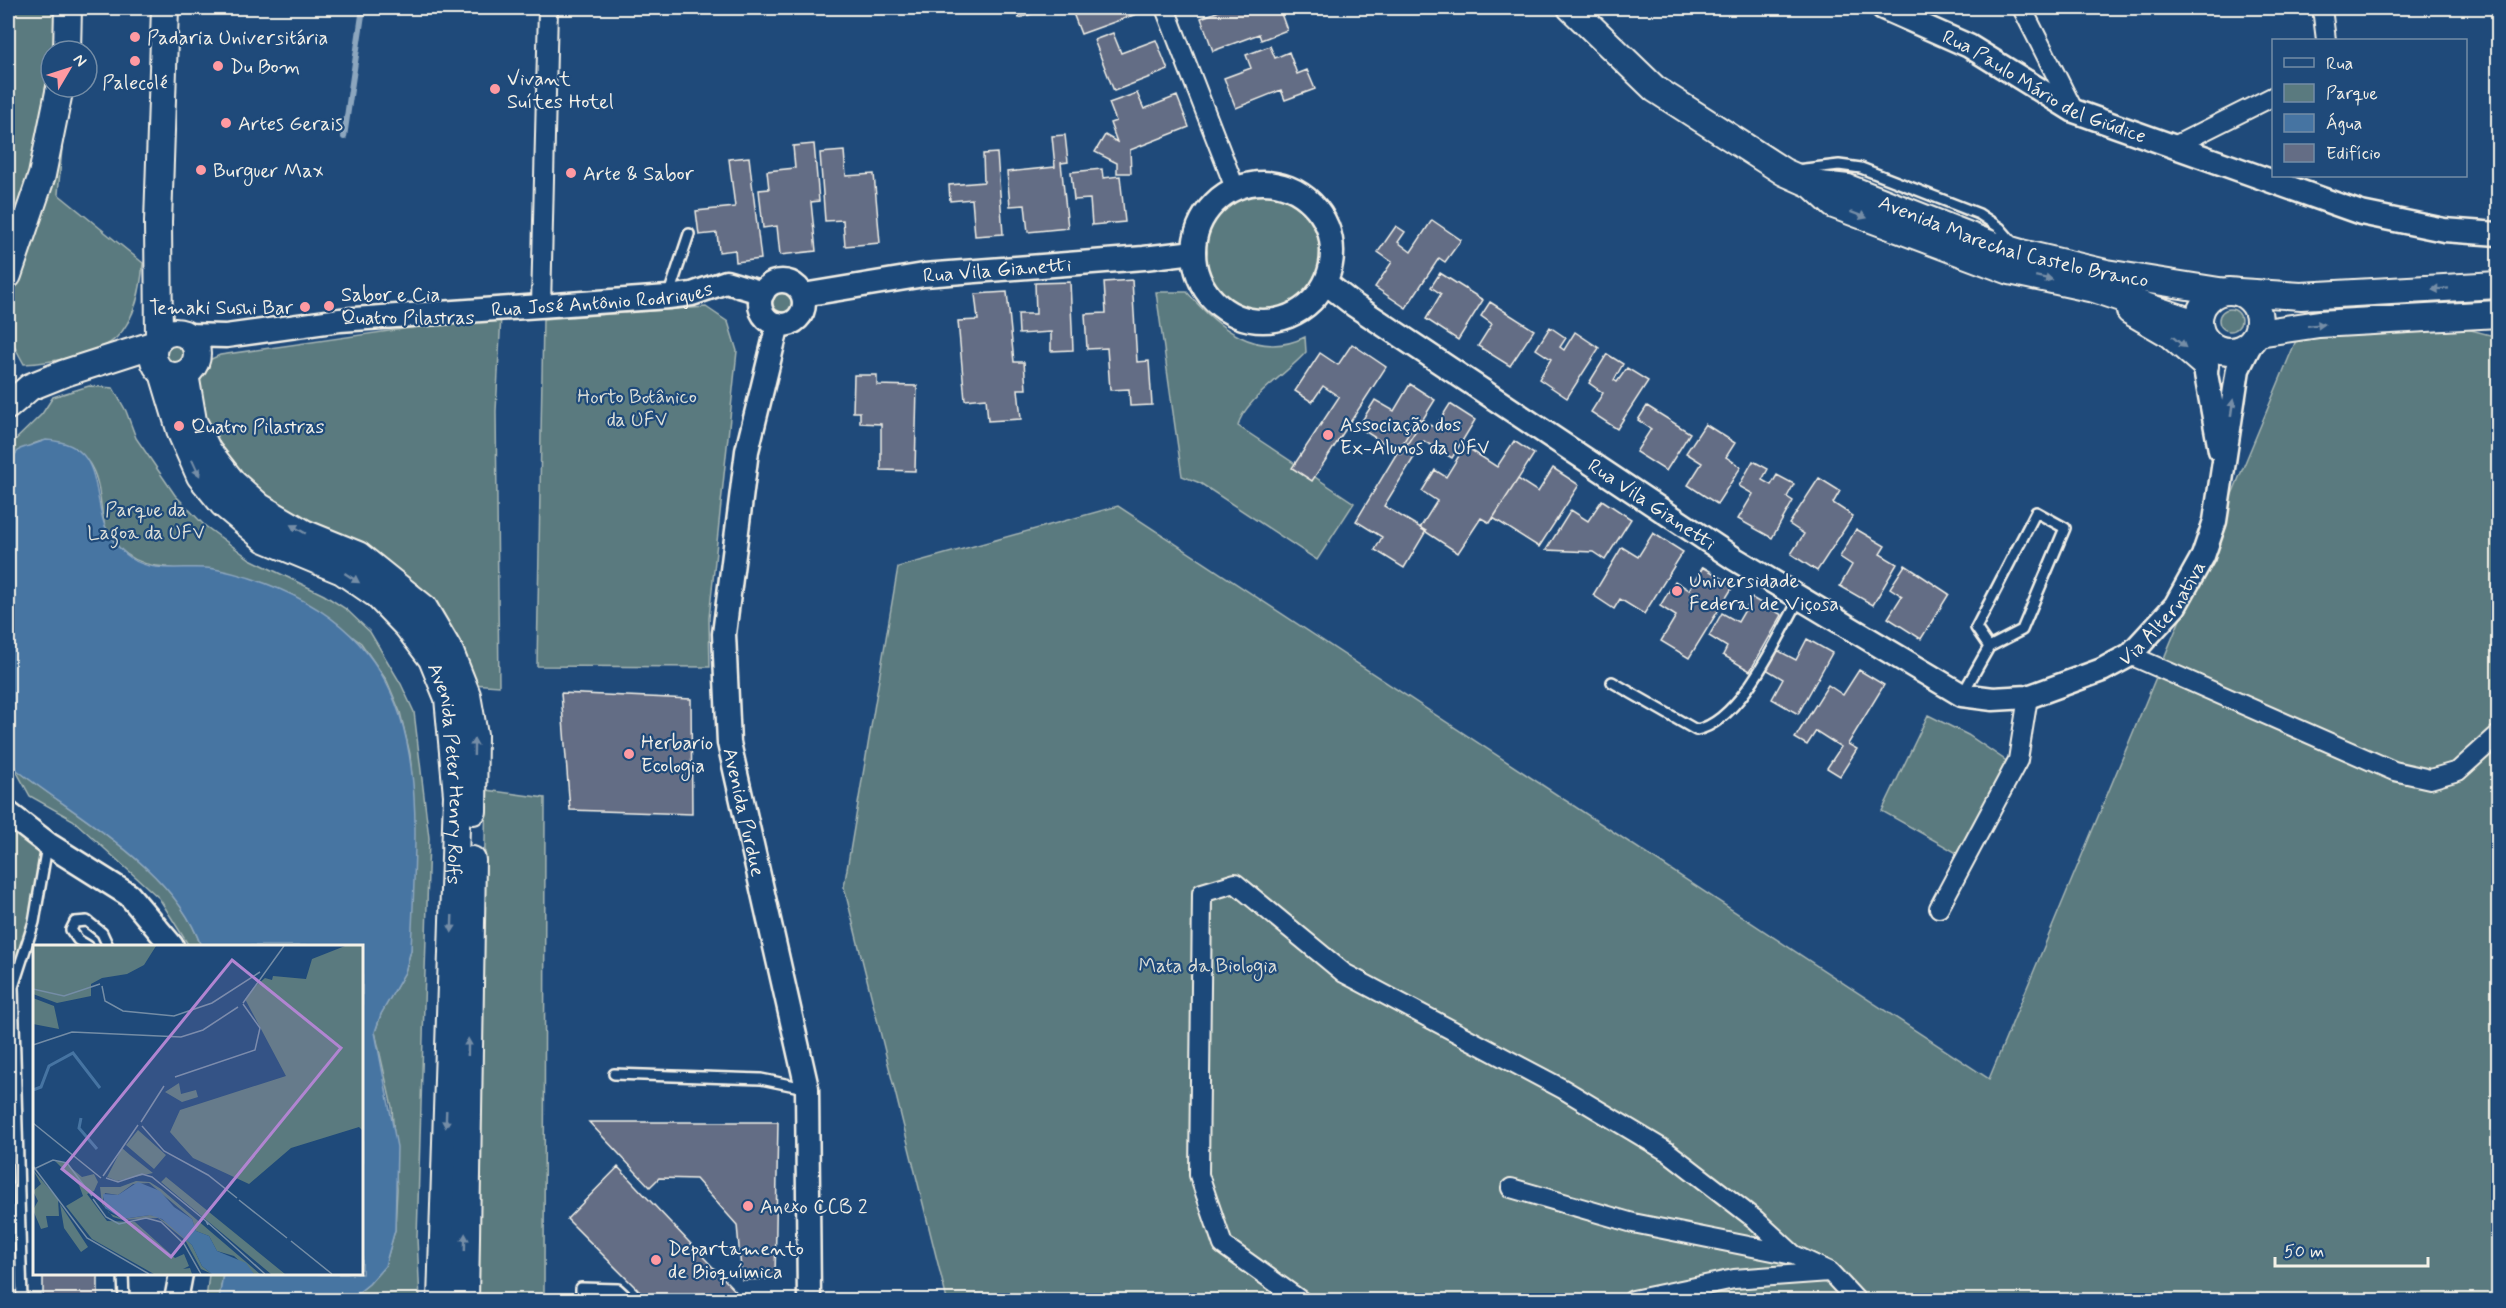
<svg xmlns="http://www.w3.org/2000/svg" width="2506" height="1308" viewBox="0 0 2506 1308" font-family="Mynerve,sans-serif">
<rect width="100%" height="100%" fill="#1f4a7a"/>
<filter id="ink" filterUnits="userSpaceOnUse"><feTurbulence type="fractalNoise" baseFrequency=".0167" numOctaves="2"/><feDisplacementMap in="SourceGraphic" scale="12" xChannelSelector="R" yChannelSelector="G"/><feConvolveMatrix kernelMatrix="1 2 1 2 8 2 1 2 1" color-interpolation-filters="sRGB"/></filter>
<g filter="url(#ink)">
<path fill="#5a7a7f" stroke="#a7b6b4" stroke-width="1.5" d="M13,8H61L63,51H51V87L66,103L58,194L143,263C141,288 136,318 117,337C101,354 48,363 24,364L12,342L8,340V88L13,64Z
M1203 253a59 59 0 1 1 118 0a59 59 0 1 1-118 0Z
M772 301a11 11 0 1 1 22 0a11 11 0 1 1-22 0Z
M1156,292H1187C1216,326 1257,361 1305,337L1306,352C1289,372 1242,402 1238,426L1354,503L1317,560L1200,483L1182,476Z
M706,307L728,322L737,351L709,618L710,667L537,666L543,319Z
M2219 320a11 11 0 1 1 22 0a11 11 0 1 1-22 0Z
M501,315L496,411L499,686L472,684L229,467L206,428L198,384L202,369L209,360L220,355Z
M2425,318L2498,337V1300H947L844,887L898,567L1118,506L1989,1079L2302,326Z
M175,335C188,342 196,346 192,362L184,371L160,366L156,354L169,336Z
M89,386L113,388L126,411L136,438L175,495L204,525L250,559L324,595L346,609L370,632L401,684L414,712L429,838L417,1238L420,1300H349L369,1284L385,1266L395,1230L397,1189L392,1107L375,1032L381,1014L405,972L411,950L413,792L410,754L400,712L387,681L361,643L308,604L166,567C137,566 109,549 103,518C100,502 100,483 92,468C88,459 80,455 72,450C42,432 33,443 8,462V447L42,414L53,397Z
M1928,715L1968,735L2008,762L1962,856L1882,811Z
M8,757L17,770C78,818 175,869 201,946H189L159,898L73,820L30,796L14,767L8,762Z
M486,790L545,798L544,1300H476Z
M8,812L41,839L34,922L13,987L22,1300H8Z
M209,1274H223L219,1300H206Z"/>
<path fill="#4674a2" stroke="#8ca6be" stroke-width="1.5" d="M46,440C101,443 92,485 104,523C109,538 119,549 131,558C151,573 183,566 206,568C221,569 236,574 250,578C437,639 418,789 411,950L405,972L381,1014L375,1032L397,1147L395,1230L385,1266L369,1284L349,1300H219L223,1274H362V946H201C175,869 78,818 17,770L8,757V462L20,449Z"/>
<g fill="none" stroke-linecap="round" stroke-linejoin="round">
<path stroke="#8ca6be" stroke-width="6" d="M344,137L363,8"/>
</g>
<path fill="#646d85" stroke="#f4f1e8" stroke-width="1.5" d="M1016,8H1050L1019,18Z
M1071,8H1141L1142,12L1081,34Z
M1227,8H1279L1287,30L1261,40L1259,34L1213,51L1201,18Z
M1113,33L1121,53L1156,40L1168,70L1114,91L1094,40Z
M1270,46L1275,58L1289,52L1297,74L1307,70L1315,89L1285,100L1281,90L1236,108L1224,78L1251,68L1246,55Z
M1137,93L1144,109L1177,96L1189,127L1130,150L1131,173H1117V163L1095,152L1105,135L1117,142L1110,123L1116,121L1109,103Z
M1065,135L1068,162L1061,163L1068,228L1028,232L1025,205L1010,206L1007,172L1055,167L1052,136Z
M814,144L819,201L811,202L816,251L780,255L777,226L763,228L759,190L769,189L767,171L795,168L793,146Z
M844,151L846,176L874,174L880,243L845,246L843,220L825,221L820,153Z
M997,153L1003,234L975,236L972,199L950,201L949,185L984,182L983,154Z
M749,157L761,259L736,262L735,250L719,252L717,233L699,235L696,211L735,207L729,159Z
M1102,169L1103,178L1120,176L1125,222L1092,225L1090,199L1074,200L1071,172Z
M1432,220L1461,240L1445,262L1439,258L1406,308L1375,287L1392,262L1378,252L1396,226L1405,232L1398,242L1411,252Z
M1440,273L1483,300L1458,340L1426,319L1441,294L1431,287Z
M1132,280L1137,362L1149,361L1152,405L1130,406L1129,389L1110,390L1107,348L1087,349L1085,314L1106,313L1104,282Z
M1070,282L1073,350L1051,351V332L1019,334L1018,314H1036L1035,283Z
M1007,292L1014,362H1024L1026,389H1018L1021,419L988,421L986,398L965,400L958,321L978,320L975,294Z
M1490,302L1534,330L1510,366L1478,346L1492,324L1481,316Z
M1550,327L1566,338L1560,347L1564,350L1575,332L1599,348L1567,398L1539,379L1551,359L1536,349Z
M1352,344L1386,367L1312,481L1292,468L1339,397L1323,386L1312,402L1295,391L1320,353L1338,365Z
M1607,354L1623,364L1614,380L1617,382L1627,368L1648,381L1617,429L1591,412L1603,393L1589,383Z
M854,375H877V385L917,386L915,471L881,470V424L860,423V412H853Z
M1410,384L1435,400L1401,454L1358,427L1375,400L1394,411Z
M1450,404L1475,420L1452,458L1424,441L1384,506L1426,531L1404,568L1375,550L1382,537L1356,521L1418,418L1435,428Z
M1647,406L1690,433L1666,471L1636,452L1651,429L1638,420Z
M1705,424L1735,443L1726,457L1741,467L1717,504L1688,485L1702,463L1686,453Z
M1514,441L1534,454L1490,523L1481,518L1458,553L1420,528L1437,501L1422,491L1435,470L1446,477L1465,446L1497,467Z
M1753,461L1768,469L1762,480L1771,485L1777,475L1794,484L1787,497L1793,501L1772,538L1738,519L1753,494L1739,486Z
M1553,468L1579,485L1539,547L1493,518L1518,479L1538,492Z
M1819,478L1840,491L1833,503L1853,516L1817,571L1791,554L1804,534L1789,524Z
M1602,500L1631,519L1605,560L1593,552L1546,550L1571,510L1588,521Z
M1856,529L1885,546L1880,554L1897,564L1873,605L1840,586L1852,565L1840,557Z
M1653,533L1683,552L1644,614L1620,599L1614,609L1593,595L1622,547L1638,557Z
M1905,565L1949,594L1921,639L1888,618L1902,596L1890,588Z
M1703,567L1734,585L1689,658L1661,641L1676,616L1660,606L1675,581L1689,590Z
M1752,598L1782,615L1750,671L1723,655L1727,647L1709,636L1722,613L1738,622Z
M1807,639L1832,653L1798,714L1772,699L1783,679L1766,669L1777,650L1796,660Z
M1859,670L1884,685L1848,744L1857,749L1840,776L1827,768L1841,747L1816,731L1807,745L1795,738L1828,685L1843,695Z
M561,693L691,699L692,814L570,810Z
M589,1122H778L775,1279L742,1280L737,1225L696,1179L659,1178L650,1187Z
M618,1167L744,1300H648L567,1219Z
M43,1274H98V1300H43Z"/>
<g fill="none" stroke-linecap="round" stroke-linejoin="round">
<defs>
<path id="service" d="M8,13V8
M1796,170L1839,165L1861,168L1979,214L2000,228L2014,244
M669,294L689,234
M1612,682L1696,730C1741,722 1778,636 1800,598
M1963,693L1989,647L2022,630L2065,528L2036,512L1976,628L1989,647
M88,946L78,940L71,930L75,922L87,921L102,933L108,946
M614,1074L761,1079L805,1088
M123,1274L124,1300
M22,1300L13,987L34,922L47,846
M581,1300V1288L618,1289L630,1300"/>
<path id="minor" d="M1165,8L1235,188
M2022,8L2074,111
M2322,8L2326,40
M2174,146L2274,96
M541,306L548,8
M2130,655L2394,771L2430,779L2458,771L2498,735
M1939,908L2018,760L2028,697
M1511,1188L1633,1223L1793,1255
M1300,1300L1223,1245L1199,1175L1202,893L1235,883L1344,973L1563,1089L1668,1152L1756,1220L1794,1255L1830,1272L1856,1300
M1633,1300L1734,1279L1829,1272"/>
<g id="tertiary">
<path id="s1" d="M1883,8L1969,46L2074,111L2361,213L2444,230L2498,234"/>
<circle cx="1263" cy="252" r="69"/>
<circle cx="782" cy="303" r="22"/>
<path id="s2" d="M1326,283L1354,305L1735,559L1962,695L1993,699L2028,697L2102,670L2130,655L2175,606L2203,556L2215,521L2238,369L2252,341"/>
<path id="s3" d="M803,295L924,275L1144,258L1194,252"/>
<path id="s4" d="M778,324L747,451L724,634L729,743L807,1088L809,1300"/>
<path id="s5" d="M186,335L226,336L340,320L668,297L692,294L726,282L763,293"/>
<path d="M2207,342L2206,374L2220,450"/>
<path d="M8,813L48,844L129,895L172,946"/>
<path d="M176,1300L181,1274"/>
</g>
<g id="secondary">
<path d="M1571,8L1655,89L1784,172L1811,184L1834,205L2010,271L2094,289L2199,324"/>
<path d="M67,51L68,8"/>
<path id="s6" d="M1811,184L1848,188L1990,244L2021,253L2106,273L2219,291"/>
<path d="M8,275L42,175L60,87"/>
<circle cx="2229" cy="321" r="30"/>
<path d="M2239,292L2301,296L2498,285"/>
<path d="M2130,311L2168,333L2205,365"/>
<circle cx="175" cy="354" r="22"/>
<path d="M2258,333L2319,324L2498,314"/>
<path d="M159,339L158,222L165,8"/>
<path id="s7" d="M163,373L181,433L200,476L223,504L265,539L342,571L377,595L407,626L432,659L448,698L457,795L441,1300"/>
<path d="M185,374L193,421L208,451L233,483L260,507L304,533L358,555L424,608L450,652L467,695L474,735L473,811"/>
<path d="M8,406L30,387L65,373L155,344"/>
<path d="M465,1300L472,860"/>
</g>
</defs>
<use href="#service" stroke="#f4f1e8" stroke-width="14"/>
<use href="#minor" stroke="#f4f1e8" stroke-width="22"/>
<use href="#tertiary" stroke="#f4f1e8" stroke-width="27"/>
<use href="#secondary" stroke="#f4f1e8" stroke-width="30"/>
<use href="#service" stroke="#1f4a7a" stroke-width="9"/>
<use href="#minor" stroke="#1f4a7a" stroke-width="18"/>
<use href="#tertiary" stroke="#1f4a7a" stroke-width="22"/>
<use href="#secondary" stroke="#1f4a7a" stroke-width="26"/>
</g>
<defs><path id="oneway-solid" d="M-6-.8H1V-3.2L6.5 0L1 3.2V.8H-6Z" transform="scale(1.5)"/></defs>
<g fill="#748da6">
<use href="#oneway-solid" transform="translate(1859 215) rotate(20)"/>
<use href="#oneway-solid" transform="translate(2044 278) rotate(12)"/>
<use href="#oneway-solid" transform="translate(2440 289) rotate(176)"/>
<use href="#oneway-solid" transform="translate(2316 325) rotate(-5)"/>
<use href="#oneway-solid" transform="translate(2179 342) rotate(39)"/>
<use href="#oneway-solid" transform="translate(2232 408) rotate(-82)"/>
<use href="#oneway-solid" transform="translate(196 468) rotate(65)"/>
<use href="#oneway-solid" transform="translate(298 529) rotate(-150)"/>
<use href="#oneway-solid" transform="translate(352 578) rotate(33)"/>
<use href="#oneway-solid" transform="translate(474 747) rotate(-89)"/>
<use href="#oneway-solid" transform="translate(452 924) rotate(92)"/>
<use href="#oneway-solid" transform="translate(468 1047) rotate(-89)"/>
<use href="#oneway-solid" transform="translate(446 1119) rotate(92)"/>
<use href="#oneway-solid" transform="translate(465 1242) rotate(-89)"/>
</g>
</g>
<g fill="#ff9aa2" stroke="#1f4a7a" stroke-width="2">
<circle cx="135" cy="37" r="6"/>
<circle cx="135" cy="61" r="6"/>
<circle cx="218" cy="66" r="6"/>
<circle cx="495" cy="89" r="6"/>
<circle cx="226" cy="123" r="6"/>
<circle cx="201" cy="170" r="6"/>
<circle cx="571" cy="173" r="6"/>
<circle cx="329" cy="306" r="6"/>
<circle cx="305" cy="307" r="6"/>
<circle cx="179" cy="426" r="6"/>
<circle cx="1328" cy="435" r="6"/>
<circle cx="1677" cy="591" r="6"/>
<circle cx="629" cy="754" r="6"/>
<circle cx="748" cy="1206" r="6"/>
<circle cx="656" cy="1260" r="6"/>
</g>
<g text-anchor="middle" stroke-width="4.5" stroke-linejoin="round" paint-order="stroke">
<g font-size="20" fill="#f4f1e8" stroke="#1f4a7a" text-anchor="start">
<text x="147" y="44">Padaria Universitária</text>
<text x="230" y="73">Du Bom</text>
<text x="507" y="85">Vivant<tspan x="507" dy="23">Suítes Hotel</tspan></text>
<text x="135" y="89" text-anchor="middle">Palecolé</text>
<text x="238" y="130">Artes Gerais</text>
<text x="213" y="177">Burguer Max</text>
<text x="583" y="180">Arte &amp; Sabor</text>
<text x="341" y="301">Sabor e Cia<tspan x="341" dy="23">Quatro Pilastras</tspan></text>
<text x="293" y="314" text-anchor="end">Temaki Sushi Bar</text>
<text x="1340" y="431">Associação dos<tspan x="1340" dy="23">Ex-Alunos da UFV</tspan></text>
<text x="191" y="433">Quatro Pilastras</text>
<text x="1689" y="587">Universidade<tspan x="1689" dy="23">Federal de Viçosa</tspan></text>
<text x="641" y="749">Herbario<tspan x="641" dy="23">Ecologia</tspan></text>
<text x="760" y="1213">Anexo CCB 2</text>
<text x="668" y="1255">Departamento<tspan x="668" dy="23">de Bioquímica</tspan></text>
</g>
<g font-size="20" fill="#f4f1e8" stroke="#1f4a7a">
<text dy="7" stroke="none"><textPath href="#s1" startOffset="180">Rua Paulo Mário del Giúdice</textPath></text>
<text dy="7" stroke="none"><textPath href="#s6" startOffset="212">Avenida Marechal Castelo Branco</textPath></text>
<text dy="7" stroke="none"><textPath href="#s3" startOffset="196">Rua Vila Gianetti</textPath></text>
<text dy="7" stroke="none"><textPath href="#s5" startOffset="418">Rua José Antônio Rodrigues</textPath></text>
<text dy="7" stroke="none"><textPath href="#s2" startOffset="394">Rua Vila Gianetti</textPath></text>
<text dy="7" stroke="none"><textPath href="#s2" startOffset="988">Via Alternativa</textPath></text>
<text dy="7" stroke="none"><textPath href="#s7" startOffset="528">Avenida Peter Henry Rolfs</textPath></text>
<text dy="7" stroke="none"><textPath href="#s4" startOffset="495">Avenida Purdue</textPath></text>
</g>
<g font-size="20" fill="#dddfd8" stroke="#1f4a7a">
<text x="637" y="403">Horto Botânico<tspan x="637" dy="23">da UFV</tspan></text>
<text x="146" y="516">Parque da<tspan x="146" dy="23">Lagoa da UFV</tspan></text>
<text x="1208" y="972">Mata da Biologia</text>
</g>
</g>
<g transform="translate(33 945)">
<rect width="330" height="330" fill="#1f4a7a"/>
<path d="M0,1H123L111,20L94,29L69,33L58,39V51L24,58L0,49ZM312,1H330V186L326,182L258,203L216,239L160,213L137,187L147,165L253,131L212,54L220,43L232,33L239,35L240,31L273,34L279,14ZM0,53L21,61L26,84L0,79ZM146,138L148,149L163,145L165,152L149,157L132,147ZM105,185L133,210L121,224L93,200ZM89,203L97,210L120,228L84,236L74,232ZM22,216L32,218L49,232L61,229L65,237L61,246L54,249L74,276L102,277L142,313L151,309L156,321L150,324L157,323L159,329H121L59,294L33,261L50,251L46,240ZM0,225L25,254L26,271H13L15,282L8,284L0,265L5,256L0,246L8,239ZM133,232L252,329H238L128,237ZM103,236L117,237L128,244L227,329H221L201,311L184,306L176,291L163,286L159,274L116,238L100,239L85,250L72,248L69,257L76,268L90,274L117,270L123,271L136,279L159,300L169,321L179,329L168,324L152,295L125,273L90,275L80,272L69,259L67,242H87ZM27,259L55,302L48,307L31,283Z" fill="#5a7a7f"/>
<path d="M105,237L127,246L141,262L159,274L163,286L176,291L184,306L213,318L221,329H179L169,321L159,300L129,274L117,270L89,274L72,263L70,249L85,250Z" fill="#4674a2"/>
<path fill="none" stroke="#4674a2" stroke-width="3" d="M0,145L8,142L16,121L40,108L67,143M48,173L46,183L64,204"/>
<path fill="none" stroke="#748da6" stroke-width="1.5" d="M69,41L72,56L90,66L141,71L179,58L227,27M0,44L31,51L67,39M210,58L251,1M0,100L39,87L148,92L170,85L205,62M142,132L222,105L227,83L210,59M108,177L131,141M0,178L68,233M109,181L131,206L175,230L204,253M0,221L54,293L116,329M1,224L20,215L34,218L59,251M70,231L105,180M73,233L85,237L109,229L119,232L173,276M60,254L73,272L86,279L113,273L128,277L151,299L168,329M206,255L254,293M175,280L173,276L232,329M258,296L299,329"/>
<path fill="#b185d1" fill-opacity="0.15" stroke="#b185d1" stroke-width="3" d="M199,15L308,103L138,312L29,224Z"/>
<rect width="330" height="330" fill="none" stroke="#f4f1e8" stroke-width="3"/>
</g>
<rect width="2506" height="1308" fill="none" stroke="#1f4a7a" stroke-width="30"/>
<rect x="15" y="15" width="2476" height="1278" fill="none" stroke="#f4f1e8" stroke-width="2" filter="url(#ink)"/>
<rect x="2272" y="39" width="195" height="138" fill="#1f4a7a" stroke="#748da6" stroke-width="1.5"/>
<rect x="2284" y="58" width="30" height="9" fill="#1f4a7a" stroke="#748da6" stroke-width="1.5"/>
<text x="2326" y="69" font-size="18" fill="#f4f1e8">Rua</text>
<rect x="2284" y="84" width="30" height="18" fill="#5a7a7f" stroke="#748da6" stroke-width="1.5"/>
<text x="2326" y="99" font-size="18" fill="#f4f1e8">Parque</text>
<rect x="2284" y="114" width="30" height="18" fill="#4674a2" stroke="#748da6" stroke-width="1.5"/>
<text x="2326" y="129" font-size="18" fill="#f4f1e8">Água</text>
<rect x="2284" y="144" width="30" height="18" fill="#646d85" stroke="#748da6" stroke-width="1.5"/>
<text x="2326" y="159" font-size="18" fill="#f4f1e8">Edifício</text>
<g transform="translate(69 69) rotate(51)"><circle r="28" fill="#1f4a7a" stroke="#748da6" stroke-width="1.5"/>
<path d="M0-4.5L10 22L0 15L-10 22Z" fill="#ff9aa2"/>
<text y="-9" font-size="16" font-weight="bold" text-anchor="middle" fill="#f4f1e8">N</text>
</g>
<path d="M2275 1257v9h153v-9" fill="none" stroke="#f4f1e8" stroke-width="3"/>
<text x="2284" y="1257" font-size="18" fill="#f4f1e8" stroke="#1f4a7a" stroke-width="4.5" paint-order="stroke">50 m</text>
</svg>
